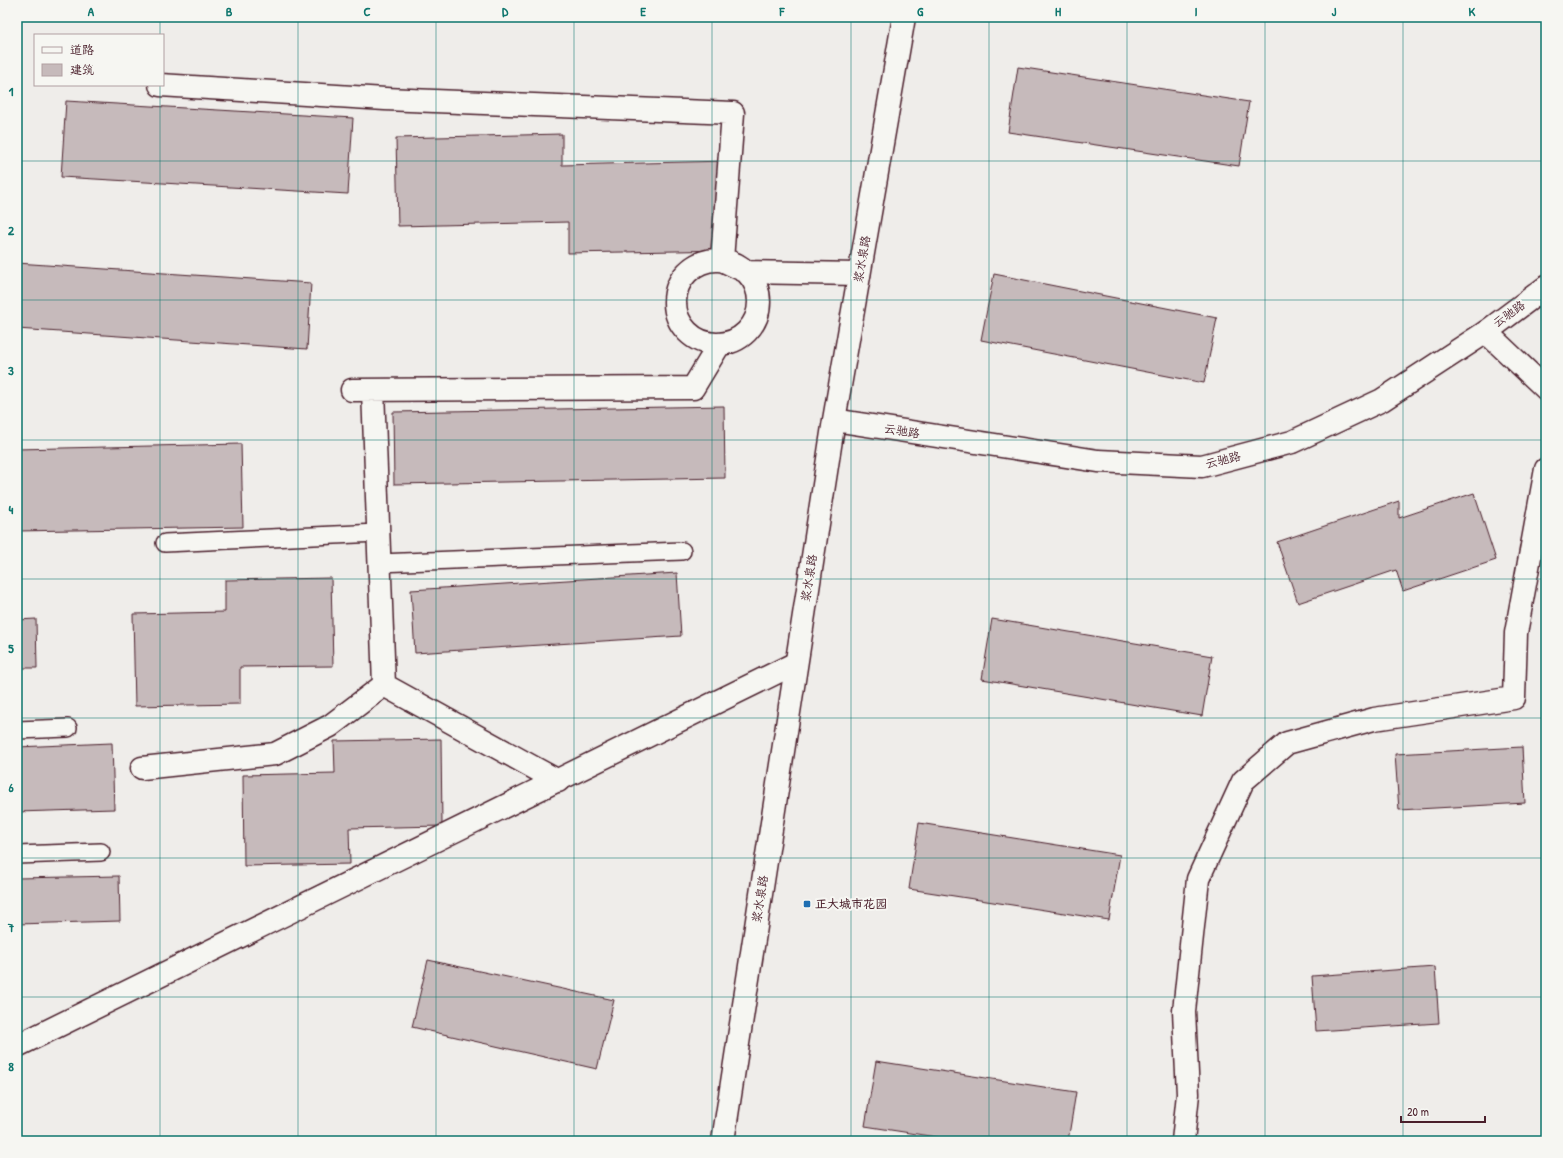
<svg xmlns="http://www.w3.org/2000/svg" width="1563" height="1158" viewBox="0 0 1563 1158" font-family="'Patrick Hand','LXGW WenKai TC',sans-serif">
<rect width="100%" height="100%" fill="#efedea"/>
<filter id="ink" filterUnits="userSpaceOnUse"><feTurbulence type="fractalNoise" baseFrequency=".025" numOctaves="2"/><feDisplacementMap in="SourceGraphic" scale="8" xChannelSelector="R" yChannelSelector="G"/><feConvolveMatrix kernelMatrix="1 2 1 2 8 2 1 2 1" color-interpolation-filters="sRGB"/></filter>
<g filter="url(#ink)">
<path fill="#c6babb" stroke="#4a1f2b" d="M1018,67L1249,102L1239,166L1008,132Z
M66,101L353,118L348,194L61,177Z
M562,134V165L728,161L730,250L568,253V222L398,226L396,138Z
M17,263L311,283L307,349L17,329Z
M994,274L1217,318L1204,383L981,340Z
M724,406L725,478L394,484L393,412Z
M241,444L243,527L17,531V449Z
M1474,493L1496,560L1403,591L1396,570L1298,603L1277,542L1399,501V518Z
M677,573L681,636L415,653L411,590Z
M331,578L333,666L240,667V704L135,706L133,614L225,612V580Z
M36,619L37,668H17V620Z
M992,619L1212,656L1202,716L982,679Z
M441,739L442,826L349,828L350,864L244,866L243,775L335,773L334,741Z
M112,743L114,809L17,812V747Z
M1522,747L1525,803L1399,810L1395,754Z
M919,823L1120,855L1109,920L909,889Z
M119,876L120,921L17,924V878Z
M428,960L614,1000L597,1069L412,1027Z
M1435,967L1439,1023L1316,1031L1312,976Z
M876,1061L1076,1092L1068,1141H962L865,1126Z"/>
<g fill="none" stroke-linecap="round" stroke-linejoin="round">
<defs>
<path id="lane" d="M165,543L378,533
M379,563L682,551
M17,730L68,728
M17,855L101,852"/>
<path id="street" d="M160,85L385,99L733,113L722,260L747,272L859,274
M675 302a42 42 0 1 1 84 0a42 42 0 1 1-84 0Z
M1486,332L1546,389
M362,390H352L693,388L719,345
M373,390L384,685L558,781
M142,768L275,754L330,726L384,685
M17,1046L796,663
M1183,1141L1188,1094L1184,1011L1198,879L1243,781L1287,743L1374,719L1514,698L1516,633L1546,469"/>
<path id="secondary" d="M834,420L1098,461L1202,466L1292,442L1382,400L1486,332L1546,287
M723,1141L834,420L904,17"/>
</defs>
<use href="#lane" stroke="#4a1f2b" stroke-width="20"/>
<use href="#street" stroke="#4a1f2b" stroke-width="25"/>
<use href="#secondary" stroke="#4a1f2b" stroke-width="25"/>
<use href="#lane" stroke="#f6f6f2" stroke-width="17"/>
<use href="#street" stroke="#f6f6f2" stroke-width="22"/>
<use href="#secondary" stroke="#f6f6f2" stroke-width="22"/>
</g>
</g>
<path fill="none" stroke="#0f766e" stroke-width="1" stroke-opacity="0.55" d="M160,17V35M298,17V1141M436,17V1141M574,17V1141M712,17V1141M851,17V1141M989,17V1141M1127,17V1141M1265,17V1141M1403,17V1141M160,85V1141M17,161H1546M17,300H1546M17,440H1546M17,579H1546M17,718H1546M17,858H1546M17,997H1546"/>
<rect fill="#1f6fb2" stroke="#f6f6f2" stroke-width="1.5" x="803" y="900" width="8" height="8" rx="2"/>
<g text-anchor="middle" stroke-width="4" stroke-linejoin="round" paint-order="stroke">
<g font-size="12" fill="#4a1f2b" stroke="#f6f6f2">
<text transform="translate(862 259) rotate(-80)" y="4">浆水泉路</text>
<text transform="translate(1509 314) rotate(-36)" y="4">云驰路</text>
<text transform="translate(902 431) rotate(9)" y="4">云驰路</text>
<text transform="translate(1223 460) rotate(-14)" y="4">云驰路</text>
<text transform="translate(809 578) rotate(-81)" y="4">浆水泉路</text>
<text transform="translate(760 899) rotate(-81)" y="4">浆水泉路</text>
</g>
<g font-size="12" font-weight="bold" fill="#4a1f2b" stroke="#f6f6f2" text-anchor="start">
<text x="815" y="908">正大城市花园</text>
</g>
</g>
<rect width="1563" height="1158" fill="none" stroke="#f6f6f2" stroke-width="44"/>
<rect x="34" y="34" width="130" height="52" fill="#f6f6f2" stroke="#b1a0a2"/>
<rect x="42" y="47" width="20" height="6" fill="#f6f6f2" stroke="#b1a0a2"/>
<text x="70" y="54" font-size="12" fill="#4a1f2b">道路</text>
<rect x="42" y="64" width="20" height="12" fill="#c6babb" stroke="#b1a0a2"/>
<text x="70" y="74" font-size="12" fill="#4a1f2b">建筑</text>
<path d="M1401 1116v6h84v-6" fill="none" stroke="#4a1f2b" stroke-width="2"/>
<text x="1407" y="1116" font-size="12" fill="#4a1f2b" stroke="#f6f6f2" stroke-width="3" paint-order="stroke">20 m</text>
<rect x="22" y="22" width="1519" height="1114" fill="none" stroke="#0f766e" stroke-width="1.5"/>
<g font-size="13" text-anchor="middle" font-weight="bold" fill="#0f766e">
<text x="91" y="16">A</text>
<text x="229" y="16">B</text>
<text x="367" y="16">C</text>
<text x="505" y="16">D</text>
<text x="643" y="16">E</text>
<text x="782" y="16">F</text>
<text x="920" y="16">G</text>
<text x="1058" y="16">H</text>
<text x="1196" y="16">I</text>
<text x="1334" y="16">J</text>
<text x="1472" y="16">K</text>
<text x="11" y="96">1</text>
<text x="11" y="235">2</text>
<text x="11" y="375">3</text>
<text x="11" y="514">4</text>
<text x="11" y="653">5</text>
<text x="11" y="792">6</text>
<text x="11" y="932">7</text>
<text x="11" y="1071">8</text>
</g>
</svg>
